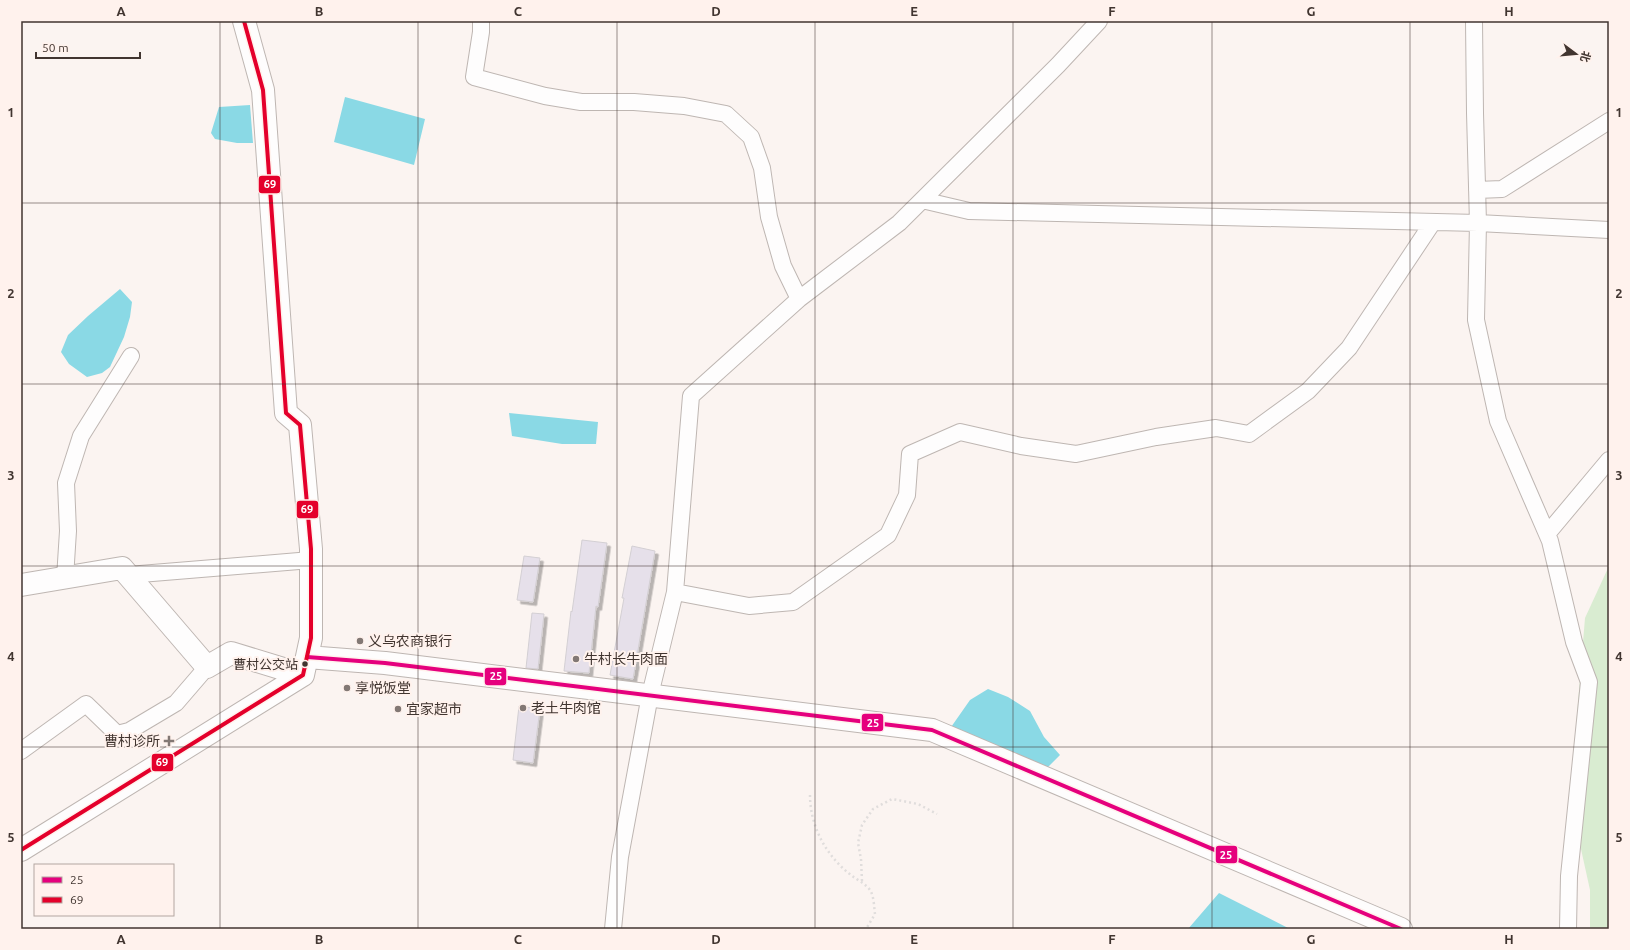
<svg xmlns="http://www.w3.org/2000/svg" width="1630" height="950" viewBox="0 0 1630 950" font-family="Ubuntu,'Noto Sans SC',sans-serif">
<defs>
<filter id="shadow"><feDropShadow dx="3.5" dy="3.5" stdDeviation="0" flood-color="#0004"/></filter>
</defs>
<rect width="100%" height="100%" fill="#fbf4f1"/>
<path fill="#d9ecd1" d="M1609,566V929H1590V890L1570,799L1585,618Z"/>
<path fill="#8ad9e5" d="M345,97L425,119L414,165L334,142Z
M250,105L253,143H237L215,139L211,133L219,107Z
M120,289L132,302L130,317L124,337L110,367L102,373L87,377L69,364L61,352L68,335L88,316Z
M509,413L598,422L596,444H562L512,436Z
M988,689L1008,697L1030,711L1044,737L1060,755L1043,772L949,730L970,700Z
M1219,893L1290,929H1188Z"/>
<path fill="#e6e0ea" stroke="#d3cfd3" filter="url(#shadow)" d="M582,540L607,543L598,607L596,606L589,673L564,671L571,611L572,612Z
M632,546L655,551L633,679L610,675L624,598H622Z
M524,556L540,558L533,602L517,600Z
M532,613L544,614L538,669L526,668Z
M519,706L540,709L533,763L513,760Z"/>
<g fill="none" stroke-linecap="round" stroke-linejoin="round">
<defs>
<path id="street" d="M481,21V32L474,77L545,96L581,102H634L684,106L726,114L751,137L762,168L769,217L783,266L799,299L899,223L1058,65L1099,21
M1474,21L1475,113L1478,223L1476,320L1498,421L1550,541L1574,642L1589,682L1569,876L1568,929
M1477,190L1502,189L1609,121
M922,200L969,211L1478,223L1609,230
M799,299L691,396L675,592L749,606L793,602L888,535L907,495L910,454L960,432L1021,446L1076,454L1156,437L1216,428L1249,434L1308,391L1349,348L1433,222
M1547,534L1609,460
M128,575L311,560
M65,578L68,531L66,483L81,436L131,356
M21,751L86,704L117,734L129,731L176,703L207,667
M613,929L620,857L650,695L675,592"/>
<path id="secondary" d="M21,585L122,568L207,667L231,653L303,675
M307,657L385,663L932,730L1401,929
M21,850L303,675L311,638V549L300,425L286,413L263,90L244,21"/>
</defs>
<use href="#street" stroke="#beb6b2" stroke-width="18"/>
<use href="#secondary" stroke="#beb6b2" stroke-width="24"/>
<path stroke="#e0dddc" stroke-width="2.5" stroke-dasharray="2 3" stroke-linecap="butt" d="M810,795C810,826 826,856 851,875C857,880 865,883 870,890C874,896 874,907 875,914L866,929
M862,881L861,859L858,843L862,825L873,809L892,799L918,804L937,814"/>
<use href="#street" stroke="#fefdfd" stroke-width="16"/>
<use href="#secondary" stroke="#fefdfd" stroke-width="22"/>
<defs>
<path id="bus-1" d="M307,657L385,663L932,730L1401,929"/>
<path id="bus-2" d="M21,850L303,675L311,638V549L300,425L286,413L263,90L244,21"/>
</defs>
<use href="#bus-1" stroke="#fff2ed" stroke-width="7"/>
<use href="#bus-2" stroke="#fff2ed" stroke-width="7"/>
<use href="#bus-1" stroke="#e5007d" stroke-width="4"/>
<use href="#bus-2" stroke="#e4002b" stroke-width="4"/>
</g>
<path fill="none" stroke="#413530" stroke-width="1" stroke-opacity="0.55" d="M220,21V929M418,21V929M617,21V929M815,21V929M1013,21V929M1212,21V929M1410,21V929M21,203H1609M21,384H1609M21,566H1609M21,747H1609"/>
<g fill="#827874" stroke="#fff2ed" stroke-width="1.5">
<circle cx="360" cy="641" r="4"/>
<circle cx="576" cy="659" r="4"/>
<circle cx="347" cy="688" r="4"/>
<circle cx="523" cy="708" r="4"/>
<circle cx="398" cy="709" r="4"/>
<path d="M167 735h4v4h4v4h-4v4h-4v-4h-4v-4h4z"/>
</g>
<circle fill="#413530" stroke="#fff2ed" stroke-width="1.5" cx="305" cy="664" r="3.5"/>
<g text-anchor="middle" stroke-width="4" stroke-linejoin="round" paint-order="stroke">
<g font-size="13" fill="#413530" stroke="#fff2ed" text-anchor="end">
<text x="298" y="669">曹村公交站</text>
</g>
<g font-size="14" fill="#413530" stroke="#fff2ed" text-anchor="start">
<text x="368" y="646">义乌农商银行</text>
<text x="584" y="664">牛村长牛肉面</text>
<text x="355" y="693">享悦饭堂</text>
<text x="531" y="713">老土牛肉馆</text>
<text x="406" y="714">宜家超市</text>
<text x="160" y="746" text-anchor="end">曹村诊所</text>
</g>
</g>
<g stroke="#fff2ed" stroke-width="1.5">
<rect x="258" y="175" width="23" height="19" rx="4" fill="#e4002b"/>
<rect x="296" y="500" width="23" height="19" rx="4" fill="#e4002b"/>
<rect x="484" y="667" width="23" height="19" rx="4" fill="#e5007d"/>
<rect x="861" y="713" width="23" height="19" rx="4" fill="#e5007d"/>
<rect x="151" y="753" width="23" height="19" rx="4" fill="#e4002b"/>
<rect x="1215" y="845" width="23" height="19" rx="4" fill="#e5007d"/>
</g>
<g font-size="11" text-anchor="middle" font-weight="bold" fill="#fff">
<text x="270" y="188">69</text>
<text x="307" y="513">69</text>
<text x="496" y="680">25</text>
<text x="873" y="727">25</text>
<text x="162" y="766">69</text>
<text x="1226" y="859">25</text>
</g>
<rect width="1630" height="950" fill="none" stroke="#fff2ed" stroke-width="44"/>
<rect x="34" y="864" width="140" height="52" fill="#fff2ed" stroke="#b3a6a1"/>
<rect x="42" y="877" width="20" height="6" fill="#e5007d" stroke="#b3a6a1"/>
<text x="70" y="884" font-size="12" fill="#413530">25</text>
<rect x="42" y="897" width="20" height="6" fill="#e4002b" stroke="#b3a6a1"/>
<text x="70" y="904" font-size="12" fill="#413530">69</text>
<g transform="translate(1576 54) rotate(106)" stroke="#fff2ed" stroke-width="3" paint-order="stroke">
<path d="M0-3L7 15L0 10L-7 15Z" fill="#413530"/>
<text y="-6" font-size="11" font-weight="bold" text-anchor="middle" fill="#413530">北</text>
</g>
<path d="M36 52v6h104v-6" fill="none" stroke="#413530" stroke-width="2"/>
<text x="42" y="52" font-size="12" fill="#413530" stroke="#fff2ed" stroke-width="3" paint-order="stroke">50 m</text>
<rect x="22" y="22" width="1586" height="906" fill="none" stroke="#413530" stroke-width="1.5"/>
<g font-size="13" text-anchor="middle" font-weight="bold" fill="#413530">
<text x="121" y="16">A</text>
<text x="319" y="16">B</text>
<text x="518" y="16">C</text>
<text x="716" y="16">D</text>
<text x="914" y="16">E</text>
<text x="1112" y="16">F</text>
<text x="1311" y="16">G</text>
<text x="1509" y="16">H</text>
<text x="11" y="117">1</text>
<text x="1619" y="117">1</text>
<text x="11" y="298">2</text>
<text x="1619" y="298">2</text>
<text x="11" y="480">3</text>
<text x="1619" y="480">3</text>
<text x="11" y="661">4</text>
<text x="1619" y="661">4</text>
<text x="11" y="842">5</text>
<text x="1619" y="842">5</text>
<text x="121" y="944">A</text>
<text x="319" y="944">B</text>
<text x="518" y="944">C</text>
<text x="716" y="944">D</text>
<text x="914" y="944">E</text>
<text x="1112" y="944">F</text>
<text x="1311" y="944">G</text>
<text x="1509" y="944">H</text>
</g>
</svg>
